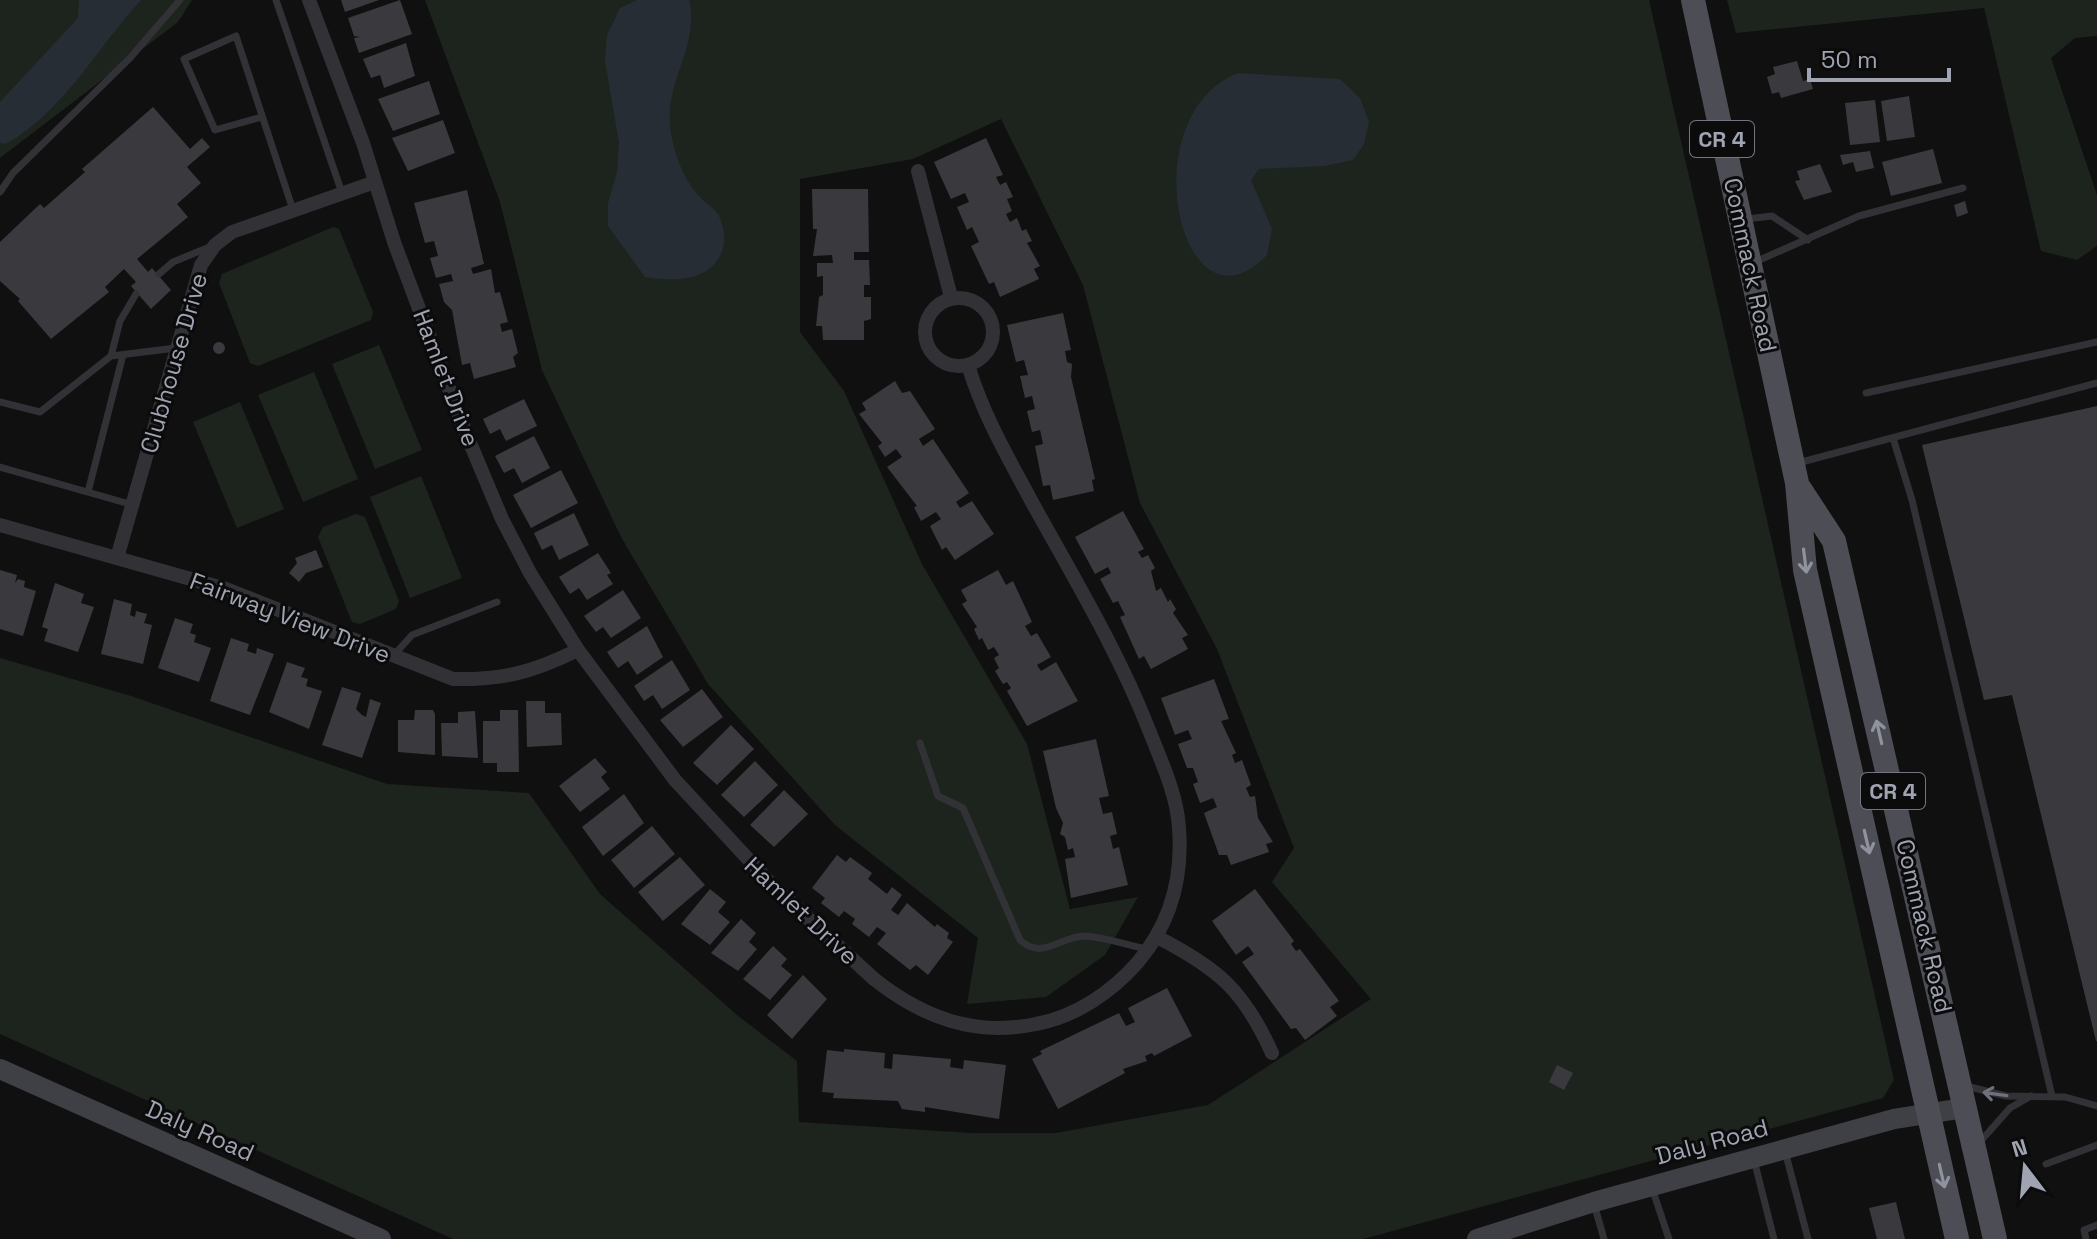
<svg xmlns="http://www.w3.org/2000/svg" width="2097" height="1239" viewBox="0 0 2097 1239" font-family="'Space Grotesk',sans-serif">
<rect width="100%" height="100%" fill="#101011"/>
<path fill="#1c241d" d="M0,0H192L178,22L0,158Z
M425,0H1649L1894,1080L1883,1098L1363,1239H453L0,1034V658L131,696L387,784L529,793L600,894L737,1015L797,1061L799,1122L971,1133H1056L1208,1105L1371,999L1272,882L1294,848L1217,649L1140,503L1083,285L1001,119L913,159L800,179V332L844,391L922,564L1027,744L1070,909L1138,897L1105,955L1046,997L967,1004L978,938L835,825L708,684L621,537L542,370L500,202Z
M1727,0H2097V36L2075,38L2051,58L2097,195V246L2077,260L2041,251L1984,8L1736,33Z
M333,227L339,229L373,312L371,320L258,366L250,363L219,283L222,274Z
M379,345L422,450L375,469L332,364Z
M314,372L358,479L303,502L258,395Z
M240,402L284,509L237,528L193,422Z
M421,476L462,578L410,598L370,497Z
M356,514L365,517L399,601L396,609L360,624L352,622L318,537L323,527Z"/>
<path fill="#262d35" d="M79,0H141C97,48 64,111 6,144L0,143V102L78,18Z
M637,0H689C700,44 666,80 670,125C672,149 683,179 700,197C705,203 713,207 718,214C722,221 725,235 724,243C717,282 676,282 645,277L608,226V203L617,172L619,143L605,61L607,35L620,8Z
M1238,73L1340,79L1360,98L1369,122L1364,144L1353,160L1325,166L1259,169L1251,180L1272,229L1267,255C1181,345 1129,116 1238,73Z"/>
<path fill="#3a3a3e" d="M341,0H379L345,12Z
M400,0L412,34L359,53L354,38L360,37L354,36L348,18Z
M406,43L415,76L384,88L380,75L371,78L363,59Z
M1797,61L1803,81L1810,79L1813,89L1781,98L1779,92L1772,94L1767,77L1775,74L1773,67Z
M429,81L440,114L393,131L378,99Z
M1909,96L1915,137L1887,141L1881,101Z
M1875,100L1880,142L1850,145L1845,103Z
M153,107L190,149L202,138L210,147L187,167L201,183L177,204L188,217L137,259L148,272L152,268L171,290L151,309L131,286L136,282L124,269L105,287L109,292L51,339L18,301L20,299L0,281V242L40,204L44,208L85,172L82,169Z
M443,120L455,153L408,171L392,138Z
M986,138L1003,175L996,177L1000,185L1006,182L1013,197L1007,199L1012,211L1006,214L1010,222L1017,218L1022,231L1026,229L1032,241L1027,243L1040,266L1034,269L1039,279L1000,297L994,282L989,284L971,246L979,242L972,227L967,230L957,207L969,202L965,193L951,199L934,162Z
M1933,149L1942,183L1891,196L1882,162Z
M1870,151L1874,168L1856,172L1853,162L1843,165L1840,155Z
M1820,164L1832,192L1804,200L1795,181L1800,180L1797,171Z
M812,189H868L869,252H854V260H869L870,285H864V297H871V319L864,321V340H823L822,326H816L819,297L823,295V276L817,277V263H833L832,255L813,256L817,229H813Z
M467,190L484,264L471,268L473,274L491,269L495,293L500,292L508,322L500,324L502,332L512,329L518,353L513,357L516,367L474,379L470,363L462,365L452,310L444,302L439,284L453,281L451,274L436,278L430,258L438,256L434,241L425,243L414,203Z
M1965,201L1968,213L1957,217L1954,205Z
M1063,313L1071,350L1065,351L1067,362L1072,364L1071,377L1095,479L1092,480L1094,491L1053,500L1050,485L1043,486L1035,446L1043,444L1040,430L1032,432L1027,411L1035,409L1032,396L1025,398L1020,376L1028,375L1024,360L1016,362L1007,325Z
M213 348a6 6 0 1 1 12 0a6 6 0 1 1-12 0Z
M895,381L902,393L910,391L935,429L919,439L923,446L933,439L969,493L956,502L960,508L972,501L994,534L955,560L946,547L942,550L930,526L941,519L936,512L921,521L914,507L917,506L887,467L902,457L896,449L885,457L878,446L882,443L859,414L866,410L862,403Z
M524,399L537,426L506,441L500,429L490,434L483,419Z
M2097,406V1041H2096L2012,695L1984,700L1922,445Z
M534,436L550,468L522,483L514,468L504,473L495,456Z
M561,470L578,503L531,528L513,495Z
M1123,511L1144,549L1138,552L1142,558L1148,555L1155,568L1151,571L1156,591L1161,588L1168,602L1170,599L1176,609L1173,613L1188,635L1182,638L1188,649L1151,669L1144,656L1139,659L1120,617L1125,615L1118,601L1113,603L1100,579L1111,573L1108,567L1095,574L1075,537Z
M574,513L589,545L559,560L552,545L542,550L534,533Z
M316,550L323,567L306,573L299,582L289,573L297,563L295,558Z
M598,553L611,573L607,575L613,584L587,600L579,588L570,594L559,577Z
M0,570L17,575L15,583L18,579L25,581L24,587L36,591L23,636L0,629Z
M998,570L1006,585L1013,581L1032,622L1025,626L1031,636L1037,633L1051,657L1037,665L1041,671L1056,662L1078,701L1027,726L1007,691L1011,688L1007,682L1003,684L995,671L999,668L994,658L999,655L994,647L988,650L982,638L979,640L974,629L977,627L962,604L967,601L961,590Z
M55,583L84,594L81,603L94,607L78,652L44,641L48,629L42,627Z
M623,590L641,618L611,638L603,627L596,632L584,616Z
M114,599L132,604L130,615L135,617L136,611L147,614L144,623L152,625L143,664L101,654Z
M175,618L193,624L190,633L196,635L194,642L211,648L199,682L158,668Z
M647,626L663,657L637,675L628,661L618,668L607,652Z
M231,638L249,644L247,651L256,654L257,648L274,654L250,715L210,701Z
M672,660L690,690L662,709L653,695L644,701L634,686Z
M287,662L305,668L301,677L308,679L306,686L322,691L309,729L269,712Z
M1214,679L1229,719L1221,721L1236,753L1232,755L1235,763L1242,760L1251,785L1246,788L1250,797L1255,796L1258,818L1273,842L1266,844L1269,852L1231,865L1227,855H1219L1204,813L1217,807L1213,798L1200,803L1193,784L1198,782L1193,768H1187L1178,744L1192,739L1188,730L1175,735L1161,698Z
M342,687L361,693L356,709L362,715L366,717L370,699L381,703L362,758L322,745Z
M702,689L723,717L683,747L660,720Z
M526,701H545V713H561L562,745L527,747Z
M415,710H433L435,714V755L398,752V720H414Z
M500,710H518L519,772H497V763H483V721H500Z
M475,711L478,758L442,756L441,723H458V712Z
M731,725L754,749L717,785L693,763Z
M1096,739L1109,796L1099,798L1103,814L1112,812L1117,834L1110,836L1113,849L1119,847L1128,885L1071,898L1065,859L1075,857L1073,848L1068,850L1065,837L1060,834L1063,823L1056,808L1043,751Z
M595,758L607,772L601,777L610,789L580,812L559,786Z
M755,761L778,785L744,817L721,795Z
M784,790L808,814L774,847L750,825Z
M624,794L644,823L603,856L582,827Z
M652,826L675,854L634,888L611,860Z
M837,855L846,862L850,857L872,873L868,879L887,894L892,887L902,895L891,910L898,915L907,903L935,927L937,924L949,933L947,938L953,942L928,975L916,965L910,970L877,944L886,933L877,927L869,937L852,924L855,919L844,911L839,917L821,903L825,898L812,888Z
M680,857L705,885L663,921L638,892Z
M710,889L726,902L718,912L730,922L710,945L681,924Z
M1255,889L1294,941L1291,944L1296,951L1300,949L1339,1001L1330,1007L1337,1016L1305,1040L1296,1028L1291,1029L1242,962L1254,954L1248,946L1236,955L1212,921Z
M741,919L756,933L749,942L757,949L738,971L711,953Z
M773,946L787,959L781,966L792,975L770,1000L743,979Z
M803,975L827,999L792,1039L767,1015Z
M1167,988L1192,1036L1154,1056L1152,1053L1145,1056L1147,1061L1123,1069L1125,1073L1058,1109L1032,1059L1042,1054L1040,1051L1119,1013L1126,1026L1135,1022L1128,1008Z
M844,1049L885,1053L884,1068L892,1069L893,1054L951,1059L950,1067L963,1069L964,1060L1006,1065L999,1119L925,1107V1112L902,1109L898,1101L833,1098L834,1093L822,1092L827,1050L844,1052Z
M1557,1065L1573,1073L1564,1090L1549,1082Z
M1896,1202L1905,1239H1877L1869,1208Z"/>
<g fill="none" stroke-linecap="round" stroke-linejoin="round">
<path stroke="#313136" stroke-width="7" d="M276,0L342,193
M262,117L215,130L184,59L236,36L293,210
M0,192L13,173L130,58L180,0
M1746,219L1772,216L1808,240
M1755,262L1859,216L1963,188
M159,274L173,262L212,246
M111,356L120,321L136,294
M1866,393L2097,342
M0,402L40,412L111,356L176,348
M1893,438L1912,500L2052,1096
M1798,463L2097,383
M0,467L133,505
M88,492L123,355
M394,655L412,635L497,602
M920,743L938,796L963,808L1020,940C1043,961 1060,936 1085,936C1104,937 1127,945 1147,949
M1966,1086L2006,1096L2065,1097L2097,1106
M1979,1143L2010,1108L2031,1096
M1785,1151L1808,1239
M1754,1160L1774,1239
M2046,1164L2097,1145
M1652,1188L1669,1239
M1594,1204L1604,1239
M2086,1239L2084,1230L2097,1225"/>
<path stroke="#313136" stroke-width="14" d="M309,0L363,143L394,242L465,431L502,519L530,573L578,650L675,780L774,887L874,979C922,1017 974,1037 1036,1024C1075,1017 1112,992 1138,962C1170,924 1183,879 1179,828C1177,794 1161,761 1149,730C1118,651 1074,578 1033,504C1009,459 984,417 969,368
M918,171L951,297
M925 332a34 34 0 1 1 68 0a34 34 0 1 1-68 0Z
M0,525L226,589L453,679C504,680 533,672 578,650
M117,558L201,265L215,245L232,232L375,182
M1159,938C1219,969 1244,991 1272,1053"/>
<path stroke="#3f4046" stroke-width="20" d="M0,1069L381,1239
M1477,1239L1594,1202L1894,1119L1964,1108"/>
<path stroke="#4d4e55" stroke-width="24" d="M1693,0L1797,483L1805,570L1957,1239
M1800,489L1834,541L1995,1239"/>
</g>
<defs><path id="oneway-shaft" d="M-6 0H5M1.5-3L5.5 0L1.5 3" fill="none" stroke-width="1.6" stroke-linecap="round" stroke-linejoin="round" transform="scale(2)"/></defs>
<g stroke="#8f939f">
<use href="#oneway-shaft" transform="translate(1805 561) rotate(83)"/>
<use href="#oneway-shaft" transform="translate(1879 732) rotate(-103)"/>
<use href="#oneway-shaft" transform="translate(1867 842) rotate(77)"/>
<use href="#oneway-shaft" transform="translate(1942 1176) rotate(77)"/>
</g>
<use stroke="#6e707a" href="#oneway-shaft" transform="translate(1995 1094) rotate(-172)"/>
<g text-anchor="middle" stroke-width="6" stroke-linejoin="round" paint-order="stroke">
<g fill="#0b0b0c" stroke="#737680" stroke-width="2">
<rect x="1690" y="121" width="64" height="36" rx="6"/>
<rect x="1861" y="773" width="64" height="36" rx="6"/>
</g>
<g font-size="22" font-weight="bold" fill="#a0a4b2">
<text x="1722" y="147">CR 4</text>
<text x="1893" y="799">CR 4</text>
</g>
<g font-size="24" fill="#a0a4b2" stroke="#0b0b0c">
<text transform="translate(1750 265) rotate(78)" y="8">Commack Road</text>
<text transform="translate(174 363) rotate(-74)" y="8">Clubhouse Drive</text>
<text transform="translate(446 378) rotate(69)" y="8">Hamlet Drive</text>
<text transform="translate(290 618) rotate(21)" y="8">Fairway View Drive</text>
<text transform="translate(801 911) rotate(43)" y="8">Hamlet Drive</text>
<text transform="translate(1924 926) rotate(77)" y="8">Commack Road</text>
<text transform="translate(200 1131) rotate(24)" y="8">Daly Road</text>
<text transform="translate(1712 1142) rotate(-15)" y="8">Daly Road</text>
</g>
</g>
<g transform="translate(2025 1167) rotate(344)" stroke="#0b0b0c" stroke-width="6" paint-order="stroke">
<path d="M0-6L14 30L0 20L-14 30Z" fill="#a0a4b2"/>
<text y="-12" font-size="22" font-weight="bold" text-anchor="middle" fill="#a0a4b2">N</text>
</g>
<path d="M1809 68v12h140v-12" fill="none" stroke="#a0a4b2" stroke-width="4"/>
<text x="1821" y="68" font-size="24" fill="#a0a4b2" stroke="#0b0b0c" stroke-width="6" paint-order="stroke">50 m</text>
</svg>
